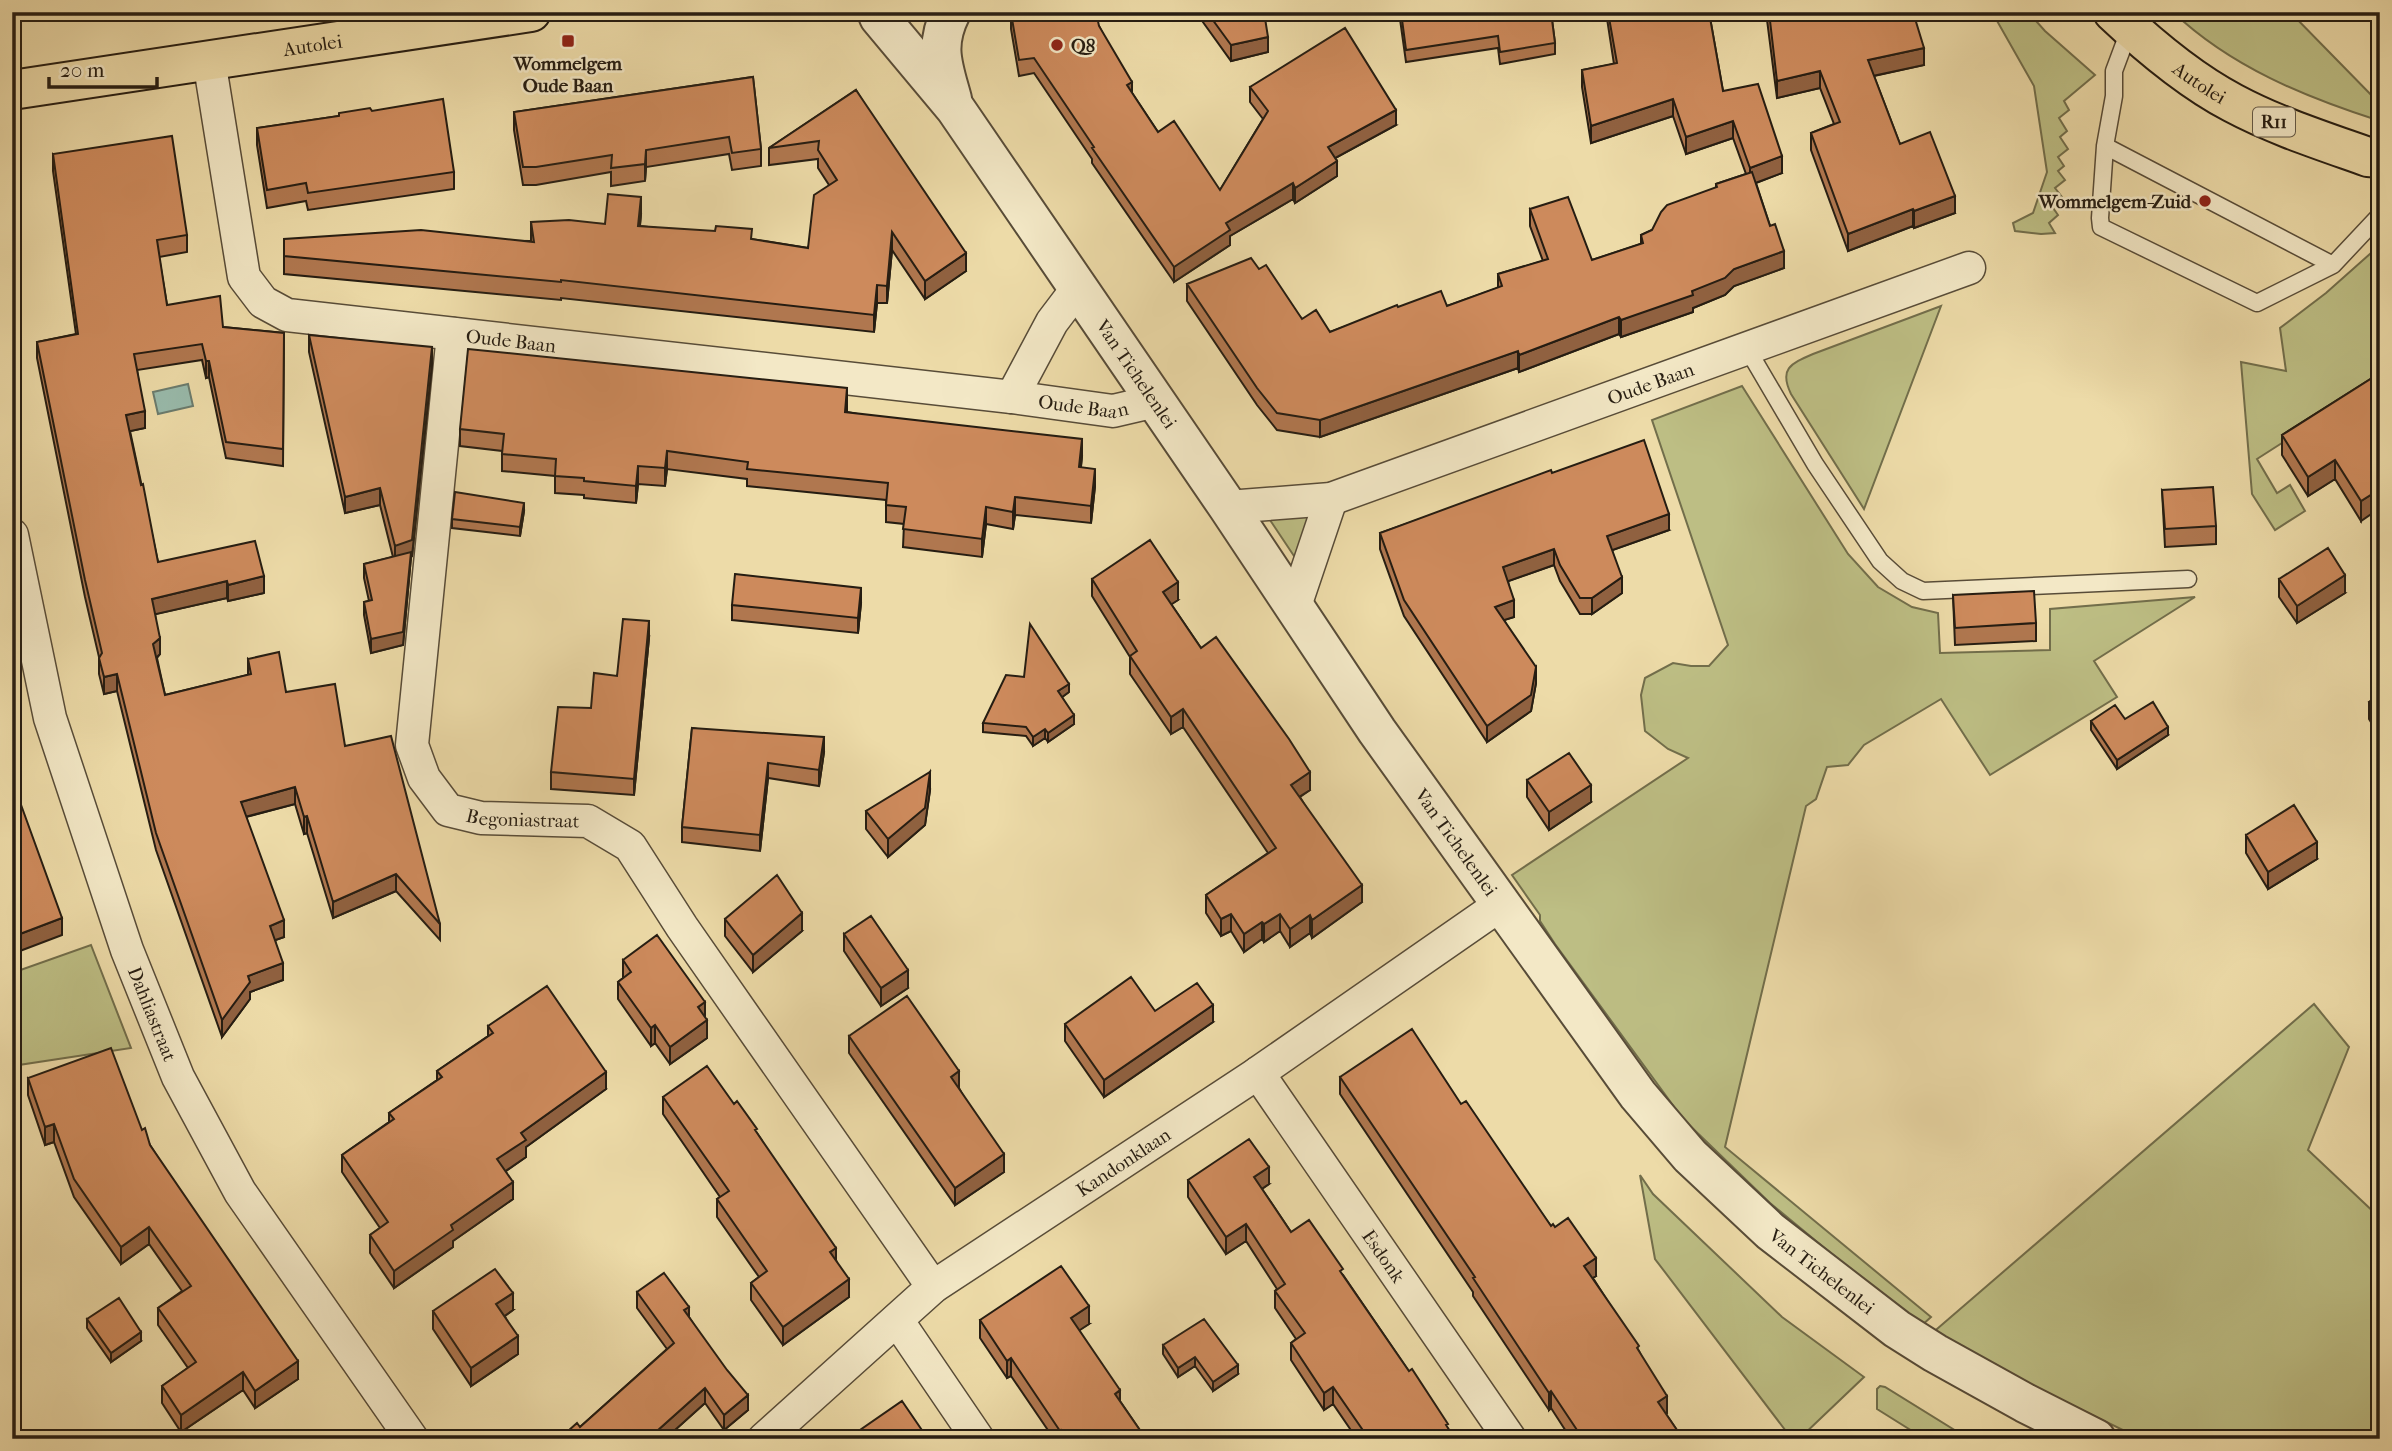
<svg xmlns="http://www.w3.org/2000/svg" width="2392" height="1451" viewBox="0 0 2392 1451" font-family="'IM FELL French Canon',serif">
<rect width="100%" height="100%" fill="#eddba8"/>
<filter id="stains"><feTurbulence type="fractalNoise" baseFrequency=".00286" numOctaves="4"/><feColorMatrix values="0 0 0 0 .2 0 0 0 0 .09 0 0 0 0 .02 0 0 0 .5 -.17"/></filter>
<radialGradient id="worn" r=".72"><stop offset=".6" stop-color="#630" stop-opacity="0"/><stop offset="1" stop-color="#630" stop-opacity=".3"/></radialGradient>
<path fill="#bdbe84" stroke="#726e4b" stroke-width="2" d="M1992,12H2028L2045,31L2095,75L2064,101L2069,110L2059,118L2067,131L2060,137L2068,149L2058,157L2064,166L2058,171L2065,180L2055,188L2062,197L2051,205L2058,215L2049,223L2055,233L2041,234L2015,231L2013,223L2033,213L2047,172L2034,86Z
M2173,12H2290L2380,104V121C2305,97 2231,67 2173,12Z
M2380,245V380L2257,459L2277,493L2290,485L2305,511L2275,530L2252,494L2241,362L2286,371L2280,328L2326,293Z
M1941,306L1864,509L1791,394C1779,369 1790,364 1813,354Z
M1742,386L1848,554L1878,587L1912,607L1938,613L1940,653L2050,650V609L2195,597L2094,661L2117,697L1990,775L1941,699L1864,745L1848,765L1827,767L1816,799L1806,806L1725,1147L1931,1317L1920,1327L1770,1203L1683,1119L1555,944L1540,921V915L1512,875L1688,758L1668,749L1645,731L1641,695L1645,678L1673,663L1691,666H1709L1728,645L1652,420Z
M1310,513L1300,565L1270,520Z
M91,945L131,1048L12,1066V973Z
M2314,1004L2349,1047L2308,1150L2380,1218V1439H2141L1930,1335Z
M1640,1175L1653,1194L1782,1317L1864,1377L1799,1439H1792L1655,1259Z
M1880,1386L1885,1387L1969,1439H1925L1877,1409V1389Z"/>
<path fill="#99bbac" stroke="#6b7c6e" stroke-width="2" d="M188,384L193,406L158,414L153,392Z"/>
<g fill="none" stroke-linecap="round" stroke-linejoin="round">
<defs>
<path id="service" d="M2130,28L2114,71V96L2105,146L2100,218L2101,227L2257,303L2333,265L2380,215
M2105,146L2333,265
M1748,350L1815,464L1880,561L1902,581L1923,591L2188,579"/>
<g id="minor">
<path id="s1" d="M209,60L244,277L263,302L287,315L1012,397L1113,411L1156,401"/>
<path id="s2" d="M453,334L412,745L424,778L448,810L481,818L588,821L630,846L682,927L933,1287"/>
<path d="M1012,397L1052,322L1077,289"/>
<path id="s3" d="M1228,507L1331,499L1969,268"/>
<path id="s4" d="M12,535L50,718L127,950L178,1077L240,1192L412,1439"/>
<path d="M1295,606L1331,499"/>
<path id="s5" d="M1258,1073L1510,1439"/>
<path d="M897,1320L978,1439"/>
<path id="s6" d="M764,1439L933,1287L1258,1073L1500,905"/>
</g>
<g id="tertiary">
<path id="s7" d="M877,12L879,17L955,108L1228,507L1377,731L1638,1095L1690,1156L1770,1231L1897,1329L1935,1353L2025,1403L2096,1439"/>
<path d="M951,12C934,46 943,66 952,99"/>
</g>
<g id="primary">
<path id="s8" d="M2113,12C2149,46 2189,80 2233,103C2276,126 2323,141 2368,157L2380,158"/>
<path id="s9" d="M12,90L531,12"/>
</g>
</defs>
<use href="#service" stroke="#584c38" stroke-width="19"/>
<use href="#minor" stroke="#584c38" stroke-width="35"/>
<use href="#tertiary" stroke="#584c38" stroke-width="42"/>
<use href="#primary" stroke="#261d12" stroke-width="42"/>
<use href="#service" stroke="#f3e8c6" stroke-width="16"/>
<use href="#minor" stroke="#f3e8c6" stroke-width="32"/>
<use href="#tertiary" stroke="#f3e8c6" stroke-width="38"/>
<use href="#primary" stroke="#eddba8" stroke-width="38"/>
</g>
<path fill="#b0774f" stroke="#261d12" stroke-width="2" d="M1200,12H1264L1268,52L1231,61L1200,18Z
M1399,12H1551L1555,43V54L1500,64L1498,48L1406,62Z
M1606,12H1709L1723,91L1782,173L1756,183L1784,268L1734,286L1725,295L1693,308V312L1621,337L1619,334L1519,372L1518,368L1320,437L1277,430L1257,405L1187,301V284L1259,269L1302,319L1330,332L1398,307L1447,306L1498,288V274L1543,261L1530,226V209L1592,260L1641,244V235L1652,230L1716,188V184L1746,174L1733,138L1686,154L1673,116L1591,143L1582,87V70L1614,64Z
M1766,12H1913L1924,65L1874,76L1900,144L1955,213L1914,228L1913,226L1848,251L1811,150V133L1834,124L1820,88L1777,98Z
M1011,13L1099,26L1132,93L1158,132L1220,190L1263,119L1250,102V87L1396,125L1335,158L1337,176L1295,203L1293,199L1230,236V245L1174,282L1092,163V159L1034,73L1019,76L1011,29Z
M753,77L761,149V166L732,170L729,154L646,167L645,181L611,186V172L536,185H523L514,130V112Z
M856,90L966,271L925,299L892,250L887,303H877L874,332L561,298V300L284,274V239L531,241V222L605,224L641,214L640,226L752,239L808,248L829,185L818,168V159L769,165V148Z
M372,111L454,172V189L308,210L306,201L267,208L257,145V128Z
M53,154L187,235V252L159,257L167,305L223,327L284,333L283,466L226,458L209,377L206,378L202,360L137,370L145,428L130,431L158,562L264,593L228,601L227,598L155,614L160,654L157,658L165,695L248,675V659L286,692L345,746L440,924V940L396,891L333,918L307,833L304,834L295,804L246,817L284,937L275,940L283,980L250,992V999L222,1037L156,850L117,691L104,694L99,674V657L85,597L37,358V342L76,334L53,171Z
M309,335L432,364L412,556L411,557L403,645L371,653L364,615V602L369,601L364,578V564L393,557L380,505L345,513L309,352Z
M2380,373L2361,521L2335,479L2308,496L2282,455V435Z
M847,406V412L1082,456L1081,467L1095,486L1091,523L1015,515L1013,529L986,524L982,557L903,547L904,524L886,522V500L747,486V479L667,469L665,486L638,484L636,503L584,498V495L555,493V476L502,471V451L460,446V429Z
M1552,473L1669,530L1612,550L1622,593L1592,614H1580L1560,581L1554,565L1508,581L1514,617L1504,620L1536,683L1531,711L1487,742L1404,616L1380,549V533Z
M2162,490L2216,526V544L2165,547Z
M524,511L520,536L452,528V519Z
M1092,579L1178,600L1171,604L1201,648L1310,790L1300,797L1362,902L1312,938L1310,933L1290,947L1280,931L1264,942L1262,939L1244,952L1231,931L1221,936L1206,913V895L1268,853L1183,727L1171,734L1130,674V657L1092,596Z
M2279,579L2345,593L2297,623L2279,597Z
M1953,595L2036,623V641L1955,645Z
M861,603L858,633L732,620V605Z
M649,638L634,795L551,789V772L591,708Z
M1069,692L1062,697L1074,724L1048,742L1045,738L1033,746L1026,736L983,732V723Z
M2380,695V737L2369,719V702Z
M2125,719L2168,735L2117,769L2091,730V721Z
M692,728L824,752L819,786L768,778L760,851L682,842V827Z
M1527,780L1591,802L1549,830L1527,797Z
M930,790L925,825L888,857L866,829V811Z
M2246,835L2317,859L2268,889L2246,853Z
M725,919L802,931L753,972L725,936Z
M844,934L908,988L881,1006L844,951Z
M623,960L705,1017L707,1038L670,1064L655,1043L651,1046L618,999V982L623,978Z
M1155,1011L1213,1022L1104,1097L1065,1041V1024Z
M488,1026L606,1089L526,1147V1157L506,1171L513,1199L453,1241V1247L394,1288L370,1253V1235L380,1228L342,1172V1155L389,1122V1113L437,1080V1071L488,1036Z
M849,1036L959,1088L1004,1172L955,1205L849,1053Z
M1340,1077L1461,1104L1551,1226L1596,1276L1593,1278L1639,1351L1667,1413L1666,1414L1683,1439H1571L1551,1408L1549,1410L1473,1296V1292L1340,1094Z
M28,1078L142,1130L150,1145L298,1379L255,1408L243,1390L181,1432L162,1403V1386L188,1368L158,1325V1308L182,1291L149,1244L121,1264L74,1197L54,1142L45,1145L28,1095Z
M663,1097L734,1104L757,1133L836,1260L849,1297L783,1345L751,1300V1283L759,1277L717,1217V1199L720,1197L663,1114Z
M1188,1180L1269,1184L1262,1189L1291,1232L1343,1275L1455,1439H1357L1333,1404L1324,1410L1291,1360V1343L1296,1339L1275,1308V1291L1277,1289L1246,1241L1226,1254L1188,1197Z
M637,1292L689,1317L748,1410L724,1430L705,1403L665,1439H559L580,1427L667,1349L637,1308Z
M513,1310L505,1316L518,1354L471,1386L433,1329V1311Z
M87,1319L141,1341L111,1362L87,1328Z
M980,1320L1089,1324L1079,1330L1120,1401L1146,1439H1054L1011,1376L1007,1378L980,1338Z
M1163,1345L1238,1374L1213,1391L1195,1366L1178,1377L1163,1354Z"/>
<path fill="#906140" stroke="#261d12" stroke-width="2" d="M1268,37V52L1231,61V45Z
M1924,48V65L1868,77V60Z
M1820,71V88L1777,98V81Z
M1132,82V97L1127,85Z
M1673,99V116L1591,143V126Z
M1396,110V125L1328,162V147Z
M1733,121V138L1686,154V137Z
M646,150V167L645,181V164Z
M1782,156V173L1750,185V168Z
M1337,161V176L1295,203V188Z
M1293,183V199L1230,236V245L1174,282V267L1226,223Z
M1955,196V213L1914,228V211Z
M641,197V214L638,244V226Z
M1913,209V226L1848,251V234Z
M892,232V250L887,303V286Z
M1784,251V268L1734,286L1725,295L1693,308V312L1621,337V320L1692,291L1734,269Z
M966,253V271L925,299V281Z
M877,285V303L874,332V315Z
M1619,317V334L1519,372V355Z
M432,347V364L412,556L411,557L403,645L371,653V639L395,562V546Z
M1518,351V368L1320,437V420Z
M206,361H209V377L206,378Z
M847,388V406L845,429V412Z
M145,411V428L126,432V415Z
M1082,439V456L1079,484V467Z
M667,451V469L665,486V468Z
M2335,460V479L2308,496V477Z
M638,466V484L636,503V486Z
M1095,469V486L1091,523V506Z
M380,488V505L345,513V497Z
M2380,489V508L2361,521V501Z
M1015,497V515L1013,529V512Z
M524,503V511L520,536V527Z
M986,507V524L982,557V539Z
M1669,514V530L1607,552V536Z
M1554,549V565L1503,583V567Z
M2345,575V593L2297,623V606Z
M264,576V593L228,601V585Z
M1622,577V593L1592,614V598Z
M227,581V598L152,615V599Z
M1178,582V600L1163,610V592Z
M861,588V603L858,633V618Z
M1514,600V617L1495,623V607Z
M649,621V638L634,795V779Z
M160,638V654L153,661V644Z
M1536,667V683L1531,711L1487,742V726Z
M117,674V691L104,694V677Z
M1069,684V692L1058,700V691Z
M1183,709V727L1171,734V717Z
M1074,715V724L1048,742V733Z
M2168,727V735L2117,769V760Z
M1045,729V738L1033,746V737Z
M824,737V752L819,786V770Z
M768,763V778L760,851V835Z
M930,772V790L925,825L888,857V839Z
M1310,772V790L1291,802V785Z
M1591,785V802L1549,830V812Z
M295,787V804L241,818V802Z
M307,816V833L304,834V817Z
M2317,842V859L2268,889V872Z
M396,874V891L333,918V902Z
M1362,885V902L1312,938V920Z
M802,913V931L753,972V955Z
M1231,914V931L1221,936V919Z
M1280,914V931L1264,942V924Z
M1310,915V933L1290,947V929Z
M62,918V935L12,954V937Z
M284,920V937L270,942V926Z
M1262,922V939L1244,952V934Z
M283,963V980L250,992V999L222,1037V1020L248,976Z
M908,970V988L881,1006V988Z
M705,1002V1020L698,1007Z
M1213,1005V1022L1104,1097V1080Z
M707,1020V1038L670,1064V1047Z
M655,1025V1043L651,1046V1028Z
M959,1071V1088L951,1094V1077Z
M606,1072V1089L526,1147V1157L497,1177V1159L521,1133Z
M54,1124V1142L45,1145V1127Z
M1004,1154V1172L955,1205V1188Z
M1269,1167V1184L1254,1194V1177Z
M513,1182V1199L453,1241V1247L394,1288V1271L451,1225Z
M1246,1224V1241L1226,1254V1237Z
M149,1227V1244L121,1264V1247Z
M836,1248V1265L830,1252Z
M1596,1258V1276L1584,1283V1266Z
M849,1279V1297L783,1345V1327Z
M513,1293V1310L496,1322V1304Z
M1089,1306V1324L1071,1336V1318Z
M689,1307V1322L684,1310Z
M141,1332V1341L111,1362V1353Z
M518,1336V1354L471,1386V1368Z
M1195,1357V1366L1178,1377V1368Z
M1011,1358V1376L1007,1378V1361Z
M298,1361V1379L255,1408V1391Z
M1238,1365V1374L1213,1391V1382Z
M243,1372V1390L181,1432V1415Z
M1333,1387V1404L1324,1410V1393Z
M705,1388V1403L665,1439H648Z
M1120,1390V1408L1115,1394Z
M1551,1391V1408L1549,1410V1393Z
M748,1395V1410L724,1430V1415Z
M1667,1396V1413L1658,1420V1402Z"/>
<path fill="#cd8a5c" stroke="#261d12" stroke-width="2" d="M1018,12H1096L1099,26L1132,82L1127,85L1158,132L1174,121L1220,190L1268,111L1250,87L1345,28L1396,110L1328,147L1337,161L1295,188L1293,183L1226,223L1230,230L1174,267L1092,148L1094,147L1034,58L1019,60L1011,13Z
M1207,12H1264L1268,37L1231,45Z
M1401,12H1551L1555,43L1500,52L1498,36L1406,50Z
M1608,12H1709L1723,91L1758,84L1782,156L1750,168L1733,121L1686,137L1673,99L1591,126L1582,70L1617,63Z
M1769,12H1913L1924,48L1868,60L1900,144L1930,132L1955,196L1914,211L1913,209L1848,234L1811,133L1840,122L1820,71L1777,81Z
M753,77L761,149L732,153L729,137L646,150L645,164L611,168L612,155L536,167H523L514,112Z
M856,90L966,253L925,281L892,232L887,286L877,285L874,315L561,280V282L284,256V239L421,230L534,242L531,222L569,220L605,224L608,194L641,197L638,226L715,231L716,226L752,229L751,239L808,248L814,195L837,180L818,150L819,141L769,148Z
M443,99L454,172L308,193L306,183L267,190L257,128L339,116V113L370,108L372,111Z
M172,136L187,235L157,240L167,305L220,296L223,327L284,333L283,449L226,442L209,361H206L202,344L134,354L145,411L126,415L141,485L143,484L158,562L255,541L264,576L228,585L227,581L152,599L160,638L153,644L165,695L251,674L248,659L279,652L286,692L335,684L345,746L391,736L440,924L396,874L333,902L307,816L304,817L295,787L241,802L284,920L270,926L283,963L248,976L250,982L222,1020L156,833L117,674L104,677L99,658L102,653L85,580L37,342L78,334L53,154Z
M1752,172L1770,226L1775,224L1784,251L1734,269L1725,278L1692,291L1693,295L1621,320L1619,317L1519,355L1518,351L1320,420L1277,413L1257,388L1187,284L1251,258L1259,269L1266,265L1302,319L1316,310L1330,332L1397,305L1398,307L1441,291L1447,306L1502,286L1498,274L1548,259L1530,209L1568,197L1592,260L1643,243L1641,235L1652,230L1661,212L1667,205L1717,187L1716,184Z
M309,335L432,347L412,540L395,546L380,488L345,497Z
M468,349L847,388L845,412L1082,439L1079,467L1095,469L1091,506L1015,497L1013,512L986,507L982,539L903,529L906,507L886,505L888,483L747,469L748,462L667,451L665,468L638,466L636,486L584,481V478L555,476L556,459L502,454L504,434L460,429Z
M2380,373V489L2361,501L2335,460L2308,477L2282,435Z
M1644,440L1669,514L1607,536L1622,577L1592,598H1580L1560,565L1554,549L1503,567L1514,600L1495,607L1536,667L1531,695L1487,726L1404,600L1380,533L1551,470L1552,473Z
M2213,487L2216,526L2165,529L2162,490Z
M455,492L524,503L520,527L452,519Z
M1150,540L1178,582L1163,592L1201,648L1216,637L1289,739L1310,772L1291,785L1362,885L1312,920L1310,915L1290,929L1280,914L1264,924L1262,922L1244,934L1231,914L1221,919L1206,895L1276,848L1183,709L1171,717L1130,656L1137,651L1092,579Z
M2328,548L2345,575L2297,606L2279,579Z
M411,552L403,632L371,639L364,602L372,600L364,564Z
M735,574L861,588L858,618L732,605Z
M2034,591L2036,623L1955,628L1953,595Z
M623,619L649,621L634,779L551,772L558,707L591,708L594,673L617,676Z
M1030,624L1069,684L1058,691L1074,715L1048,733L1045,729L1033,737L1026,727L983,723L1006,675L1024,677Z
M2380,695V719L2369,702Z
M2153,702L2168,727L2117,760L2091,721L2115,705L2125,719Z
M692,728L824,737L819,770L768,763L760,835L682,827Z
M1569,753L1591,785L1549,812L1527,780Z
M930,772L925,808L888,839L866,811Z
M12,780L62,918L12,937Z
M2294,805L2317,842L2268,872L2246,835Z
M777,875L802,913L753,955L725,919Z
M871,916L908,970L881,988L844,934Z
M657,935L705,1002L698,1007L707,1020L670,1047L655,1025L651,1028L618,982L631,972L623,960Z
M1131,977L1155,1011L1197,983L1213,1005L1104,1080L1065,1024Z
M547,986L606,1072L521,1133L526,1140L497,1159L513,1182L451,1225L453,1230L394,1271L370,1235L388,1222L342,1155L394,1119L389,1113L442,1077L437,1071L493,1033L488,1026Z
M907,996L959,1071L951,1077L1004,1154L955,1188L849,1036Z
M1412,1029L1461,1104L1466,1101L1551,1226L1553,1224L1555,1227L1568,1218L1596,1258L1584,1266L1639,1346L1637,1348L1667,1396L1658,1402L1683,1439H1583L1551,1391L1549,1393L1473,1278L1475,1277L1340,1077Z
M111,1048L142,1130L145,1128L150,1145L298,1361L255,1391L243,1372L181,1415L162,1386L196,1362L158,1308L191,1286L149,1227L121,1247L74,1179L54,1124L45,1127L28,1078Z
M707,1066L734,1104L737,1101L757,1129L755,1130L836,1248L830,1252L849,1279L783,1327L751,1283L767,1271L717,1199L729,1191L663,1097Z
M1249,1139L1269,1167L1254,1177L1291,1232L1309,1220L1343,1269L1340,1271L1409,1371L1412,1369L1448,1424L1446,1425L1455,1439H1369L1333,1387L1324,1393L1291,1343L1305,1333L1275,1291L1285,1284L1246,1224L1226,1237L1188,1180Z
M1061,1266L1089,1306L1071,1318L1120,1390L1115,1394L1146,1439H1067L1061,1430L1060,1431L1011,1358L1007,1361L980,1320Z
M495,1269L513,1293L496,1304L518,1336L471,1368L433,1311Z
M664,1273L689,1307L684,1310L727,1370L748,1395L724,1415L705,1388L648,1439H559L577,1423L580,1427L674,1343L637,1292Z
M119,1298L141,1332L111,1353L87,1319Z
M1204,1319L1238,1365L1213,1382L1195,1357L1178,1368L1163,1345Z
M902,1401L928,1439H847Z"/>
<g fill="#8f2418" stroke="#f3e8c6" stroke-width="2.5">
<rect x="561" y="34" width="14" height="14" rx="3.5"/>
<circle cx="1057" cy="45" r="7"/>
<circle cx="2205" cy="201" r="7"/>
</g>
<g text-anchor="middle" stroke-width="5" stroke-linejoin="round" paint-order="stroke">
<rect fill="#f3e8c6" stroke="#645a48" stroke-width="2" x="2253" y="107.5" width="42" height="29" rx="5"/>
<g font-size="18" font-weight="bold" fill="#261d12">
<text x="2274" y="128">R11</text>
</g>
<g font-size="19" fill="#261d12" stroke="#f3e8c6">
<text dy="7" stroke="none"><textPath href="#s9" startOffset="304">Autolei</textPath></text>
<text dy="7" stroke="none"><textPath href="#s8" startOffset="112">Autolei</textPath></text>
<text dy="7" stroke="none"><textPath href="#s1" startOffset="504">Oude Baan</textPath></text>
<text dy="7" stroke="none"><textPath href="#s7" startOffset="446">Van Tichelenlei</textPath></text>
<text dy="7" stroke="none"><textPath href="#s3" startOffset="443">Oude Baan</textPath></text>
<text dy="7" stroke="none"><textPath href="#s1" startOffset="1080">Oude Baan</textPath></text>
<text dy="7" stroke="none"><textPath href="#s2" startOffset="564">Begoniastraat</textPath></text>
<text dy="7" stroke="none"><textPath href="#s7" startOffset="1013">Van Tichelenlei</textPath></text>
<text dy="7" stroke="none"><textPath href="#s4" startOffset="500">Dahliastraat</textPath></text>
<text dy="7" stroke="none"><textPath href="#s6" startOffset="455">Kandonklaan</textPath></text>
<text dy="7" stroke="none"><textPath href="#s5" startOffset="222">Esdonk</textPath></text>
<text dy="7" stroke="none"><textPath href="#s7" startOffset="1580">Van Tichelenlei</textPath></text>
</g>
<g font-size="19" font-weight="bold" fill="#261d12" stroke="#f3e8c6" text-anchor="start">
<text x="1071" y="52">Q8</text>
<text x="568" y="70" text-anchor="middle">Wommelgem<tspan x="568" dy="22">Oude Baan</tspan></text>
<text x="2191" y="208" text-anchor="end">Wommelgem-Zuid</text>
</g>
</g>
<rect width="2392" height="1451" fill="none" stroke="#eddba8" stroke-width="42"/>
<rect x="14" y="14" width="2364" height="1423" fill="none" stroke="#261d12" stroke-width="3.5"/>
<rect x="21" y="21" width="2350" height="1409" fill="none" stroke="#261d12" stroke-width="2"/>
<path d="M49 77v10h108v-10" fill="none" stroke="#261d12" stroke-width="3.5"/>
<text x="60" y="77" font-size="21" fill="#261d12" stroke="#f3e8c6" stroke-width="5" paint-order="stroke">20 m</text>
<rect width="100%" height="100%" filter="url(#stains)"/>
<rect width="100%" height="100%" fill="url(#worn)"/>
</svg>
